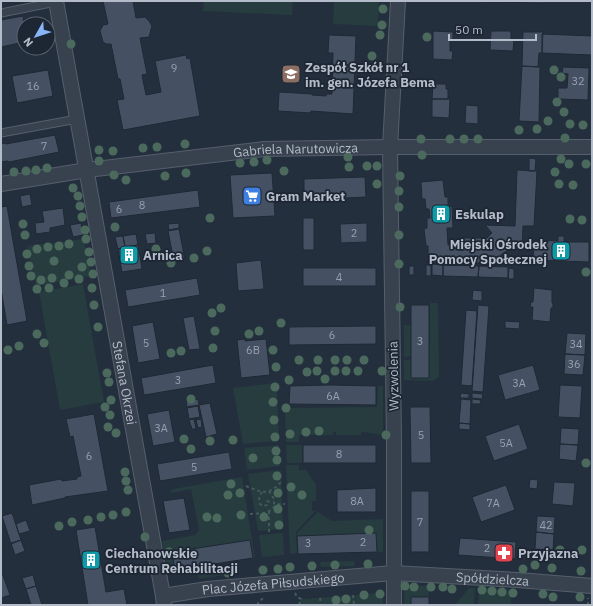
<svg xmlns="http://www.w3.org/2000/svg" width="593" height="606" viewBox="0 0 593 606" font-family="'IBM Plex Sans',sans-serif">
<rect width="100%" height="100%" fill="#242f3e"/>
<path fill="#263c3f" d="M204,1H293L292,15L203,11Z
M334,1H379L378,26L333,24Z
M84,239L91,276L36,286L27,246Z
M83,284L104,402L60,410L39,292Z
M430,303H438L439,377L433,381L404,380V360H411V378H429Z
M404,325H411V356L404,357Z
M275,383L277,385L279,440L277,441L243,444L233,388Z
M378,386H383V435C375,435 369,432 361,432V435H336V432H333V435H299V442H286L285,408L377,407Z
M279,445L280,466L247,470L244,449L245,448Z
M286,445H302V463H287Z
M286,465H299V470H306L316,484V501H312V511L316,510L296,532L297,553L290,554Z
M279,470L281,472L283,528L282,529L258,531L248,474Z
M242,477L255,558H253L250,540L172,552L175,570L168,571L162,541L195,535L199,530L191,489L170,493L173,489Z
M318,512L332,521L383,519V552H377L376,534L297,536V533Z
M282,533L283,534L284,555L262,557L259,535Z
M354,561L355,566L321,567L320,562Z
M232,570V574L199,579L198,575Z
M405,585L428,586L429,597H411V605H404Z
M469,588H475L474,605L456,604Z
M479,588L509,590L511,597V605H478Z
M383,593V605H299L301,599Z"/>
<path fill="#455162" stroke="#1f2835" d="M103,1H133L136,18L145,17L149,21L152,26L149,37L140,38L147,74L142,75L146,95L161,92L155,61L186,55L187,59L190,58L200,116L123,130L117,100L124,99L120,79H118L111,44H106L103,42L100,31L103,25L108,24Z
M485,1H546V3L485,2Z
M23,16L24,24V42L1,47V20Z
M433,31L453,32V40H450V51H453L452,60L433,59Z
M491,31H511V40H514L513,51L490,50Z
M523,32H543L542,53H539L538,67L522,66Z
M542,34L592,36V55L542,53Z
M329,35L356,36L353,114L311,111V113L278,111L279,92L312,94V95L326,96V94H332L333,53H328Z
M522,66L540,67L539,122L519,121Z
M563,67L589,68L588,100L558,99V88H567L568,74L562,73Z
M48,70L53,96L17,103L12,76Z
M433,84H446V89H448V99H432Z
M432,99H450L449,118L432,117Z
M466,105L478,106V124L465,123Z
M55,135L59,152L9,162L8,161L1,162V144L5,143L6,144Z
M529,158L536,159L535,171H529Z
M517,170L537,171L534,226H523L522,250L509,249L501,255V263H428V246H426L424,229L427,228V218H430L429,209H426L425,199H422L421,182L443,180L445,197H448V207L452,206L453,228H447L448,245H460V238H487L492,233L485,225L515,226Z
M272,173L275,216L233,218L230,175Z
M365,177L366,197L304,200V179Z
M198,190L200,207L111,218L109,202Z
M30,194L32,205L22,207L20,196Z
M7,206L27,321L7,325L1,289V207Z
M63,208L65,225L50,228V232L36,234L35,223L44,222L42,211Z
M303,218H314V250H303Z
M81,223L83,235L73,237L70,225Z
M179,223V228L169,230L168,224Z
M367,223V242L341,243L340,224Z
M179,229L185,260L174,262L168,231Z
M155,233L156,243L147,244L145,234Z
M136,234L138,245L125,247L123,236Z
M123,236L125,247L118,249L115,237Z
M558,236H564V242H589V262L533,260L534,240L558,241Z
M138,245L142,269L122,272L118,249Z
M261,260L264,289L238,291L236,263Z
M432,264L443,265V276L432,275Z
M426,265H431V276H426Z
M443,265L479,266L478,277L443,276Z
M409,266H414V275H409Z
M479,266L508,267V278L478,277Z
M303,268H376V286H303Z
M509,268L514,269V279H508Z
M197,278L200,295L128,307L125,290Z
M534,288L552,290V303H553V308H551L550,322L532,320L533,307H530L531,302H533Z
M473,290L482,291V301L472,300Z
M411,305H429V378H411Z
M478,305L489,306L483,392L472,391Z
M466,310L477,311L472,386L461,385Z
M194,316L200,349L189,350L183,318Z
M505,321L520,322L519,329L505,328Z
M153,322L160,359L138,363L132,326Z
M376,326V344L289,345V327Z
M567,333L586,334L585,355L565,354Z
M245,339V341L266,339L270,375L241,378L237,340Z
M565,354L585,355L583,375L564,374Z
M213,365L216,383L144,395L141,378Z
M533,365L540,390L505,400L498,375Z
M330,385L376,386V405L289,404L290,386Z
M560,385L582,386L580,418L558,417Z
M461,393L469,394V398H460Z
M472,393L483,394L482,399L472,398Z
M198,399L199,405L187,407L186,402Z
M461,399L471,400L470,424L459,423Z
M472,399L481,400L480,404H472Z
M210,403L217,434L206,437L199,405Z
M198,406L200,417L189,419L187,408Z
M410,407H430L431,463H411Z
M169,410L175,442L153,446L147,414Z
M94,414L108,491L65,497V498L32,505L29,485L61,479L62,481L77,479V477L81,476L73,436L70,437L66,419Z
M194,419L196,429H192L189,420Z
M201,419L202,427L198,428L196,420Z
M459,423L470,424V430L459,429Z
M519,424L528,449L494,461L485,436Z
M561,428L579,429L578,445L560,444Z
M560,444L578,445L576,461L559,459Z
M303,445H376V463H303Z
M229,452L232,469L160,481L157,464Z
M530,479L538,480L537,489L529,488Z
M554,482L575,483L573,506L552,504Z
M506,485L515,510L481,522L472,497Z
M376,488V512H337V490Z
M411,491H429V552H411Z
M184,498L190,530L169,533L163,501Z
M12,513L21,540L11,544L2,516Z
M537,516L555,517L554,534L536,532Z
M26,520L30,531L19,534L16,524Z
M95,527L106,592L124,589L127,605H88L76,530Z
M536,532L554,534L553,550L535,549Z
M376,533L377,552L298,554L297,536Z
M460,538L516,542L515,559L458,555Z
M21,540L25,551L15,555L11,543Z
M250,540L253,558L175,570L172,552Z
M1,570L10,595L1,598Z
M33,575L36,586L26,589L22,578Z
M36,586L42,605H31L26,589Z
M411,597H429V605H411Z"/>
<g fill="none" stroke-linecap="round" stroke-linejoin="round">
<defs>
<path id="lane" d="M1,13L56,2
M1,133L77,119"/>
<g id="street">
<path id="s1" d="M56,1L163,596"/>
<path id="s2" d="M1,184L87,170L264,149L390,147H592"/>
<path id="s3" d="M164,605L163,596L208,589L393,573L518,580L592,586"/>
<path d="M394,605V441L390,147L398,1"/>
</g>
</defs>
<use href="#lane" stroke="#565f6c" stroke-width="9"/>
<use href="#street" stroke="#565f6c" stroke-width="16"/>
<path stroke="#44595c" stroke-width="2" stroke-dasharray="3 3" stroke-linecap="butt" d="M246,486C265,494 269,495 283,480
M269,491L274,499V506
M262,492L259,497L260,504L263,506L267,505L269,502L266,500
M269,511V532
M250,514C256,513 263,514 267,512C275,509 273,503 285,504
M295,593L297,597L301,599L299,605
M353,595L354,605
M320,598L321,605
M259,605L258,603L264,597
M588,605V598"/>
<use href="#lane" stroke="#38414e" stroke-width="7"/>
<use href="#street" stroke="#38414e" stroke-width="14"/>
</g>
<g fill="#4b6a5d">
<circle cx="383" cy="9" r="4.5"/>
<circle cx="382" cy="25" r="4.5"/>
<circle cx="380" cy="35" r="4.5"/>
<circle cx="427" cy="37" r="4.5"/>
<circle cx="71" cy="44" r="4.5"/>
<circle cx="372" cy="56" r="4.5"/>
<circle cx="554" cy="70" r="4.5"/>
<circle cx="561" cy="77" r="4.5"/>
<circle cx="557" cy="102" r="4.5"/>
<circle cx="564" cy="112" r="4.5"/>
<circle cx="548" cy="121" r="4.5"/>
<circle cx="570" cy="124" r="4.5"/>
<circle cx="583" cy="125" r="4.5"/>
<circle cx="537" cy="129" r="4.5"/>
<circle cx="519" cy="130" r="4.5"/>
<circle cx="565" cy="138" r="4.5"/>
<circle cx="421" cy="139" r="4.5"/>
<circle cx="450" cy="139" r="4.5"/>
<circle cx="464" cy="139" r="4.5"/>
<circle cx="478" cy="139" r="4.5"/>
<circle cx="185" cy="144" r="4.5"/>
<circle cx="157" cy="147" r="4.5"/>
<circle cx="143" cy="148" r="4.5"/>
<circle cx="99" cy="150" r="4.5"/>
<circle cx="113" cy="151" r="4.5"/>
<circle cx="422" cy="155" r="4.5"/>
<circle cx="348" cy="157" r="4.5"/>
<circle cx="561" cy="159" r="4.5"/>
<circle cx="267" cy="160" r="4.5"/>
<circle cx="99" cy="161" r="4.5"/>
<circle cx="254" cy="162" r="4.5"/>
<circle cx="240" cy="163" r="4.5"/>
<circle cx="569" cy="164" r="4.5"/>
<circle cx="586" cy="164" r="4.5"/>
<circle cx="367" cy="166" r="4.5"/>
<circle cx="377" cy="166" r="4.5"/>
<circle cx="349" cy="167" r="4.5"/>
<circle cx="47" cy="168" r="4.5"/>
<circle cx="36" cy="170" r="4.5"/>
<circle cx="26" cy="171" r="4.5"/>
<circle cx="284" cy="171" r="4.5"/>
<circle cx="14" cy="172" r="4.5"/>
<circle cx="555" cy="172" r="4.5"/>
<circle cx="186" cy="173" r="4.5"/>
<circle cx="114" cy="175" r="4.5"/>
<circle cx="165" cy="176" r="4.5"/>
<circle cx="400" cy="176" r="4.5"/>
<circle cx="126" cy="180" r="4.5"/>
<circle cx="377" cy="184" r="4.5"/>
<circle cx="559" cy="184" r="4.5"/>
<circle cx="573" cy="185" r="4.5"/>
<circle cx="73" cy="188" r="4.5"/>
<circle cx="399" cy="191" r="4.5"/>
<circle cx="78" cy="196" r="4.5"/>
<circle cx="80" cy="206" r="4.5"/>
<circle cx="399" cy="207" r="4.5"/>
<circle cx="82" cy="217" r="4.5"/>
<circle cx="210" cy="218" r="4.5"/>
<circle cx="570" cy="219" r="4.5"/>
<circle cx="582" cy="220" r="4.5"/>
<circle cx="23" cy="224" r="4.5"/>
<circle cx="115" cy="227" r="4.5"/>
<circle cx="85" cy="230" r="4.5"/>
<circle cx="25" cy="235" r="4.5"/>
<circle cx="399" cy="235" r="4.5"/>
<circle cx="86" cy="239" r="4.5"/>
<circle cx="69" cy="244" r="4.5"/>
<circle cx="59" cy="246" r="4.5"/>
<circle cx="48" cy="247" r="4.5"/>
<circle cx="37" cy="249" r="4.5"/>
<circle cx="156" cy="249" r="4.5"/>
<circle cx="207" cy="251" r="4.5"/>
<circle cx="89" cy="252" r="4.5"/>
<circle cx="27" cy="254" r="4.5"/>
<circle cx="194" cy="258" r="4.5"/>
<circle cx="54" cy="261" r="4.5"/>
<circle cx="91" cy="262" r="4.5"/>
<circle cx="171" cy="263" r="4.5"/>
<circle cx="399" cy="264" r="4.5"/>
<circle cx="29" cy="266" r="4.5"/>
<circle cx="82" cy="267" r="4.5"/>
<circle cx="586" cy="272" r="4.5"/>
<circle cx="93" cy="274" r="4.5"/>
<circle cx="69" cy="275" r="4.5"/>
<circle cx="31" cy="276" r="4.5"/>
<circle cx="52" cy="278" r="4.5"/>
<circle cx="79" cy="279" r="4.5"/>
<circle cx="41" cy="280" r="4.5"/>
<circle cx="64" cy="283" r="4.5"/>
<circle cx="49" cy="288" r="4.5"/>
<circle cx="92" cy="288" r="4.5"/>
<circle cx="37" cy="289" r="4.5"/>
<circle cx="94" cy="305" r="4.5"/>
<circle cx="400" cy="307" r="4.5"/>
<circle cx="221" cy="308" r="4.5"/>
<circle cx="212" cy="313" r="4.5"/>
<circle cx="281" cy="323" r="4.5"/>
<circle cx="98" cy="327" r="4.5"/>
<circle cx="215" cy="331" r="4.5"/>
<circle cx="259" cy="331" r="4.5"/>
<circle cx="37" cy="334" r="4.5"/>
<circle cx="249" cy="334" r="4.5"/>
<circle cx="44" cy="343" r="4.5"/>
<circle cx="19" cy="346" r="4.5"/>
<circle cx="213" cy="348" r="4.5"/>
<circle cx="8" cy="350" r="4.5"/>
<circle cx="273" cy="350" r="4.5"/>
<circle cx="181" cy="351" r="4.5"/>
<circle cx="171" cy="353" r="4.5"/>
<circle cx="299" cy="360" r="4.5"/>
<circle cx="318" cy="360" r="4.5"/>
<circle cx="335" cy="360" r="4.5"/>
<circle cx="347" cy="360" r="4.5"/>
<circle cx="364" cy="360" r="4.5"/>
<circle cx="276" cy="367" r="4.5"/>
<circle cx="317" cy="371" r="4.5"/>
<circle cx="335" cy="371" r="4.5"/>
<circle cx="346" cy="371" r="4.5"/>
<circle cx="358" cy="371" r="4.5"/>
<circle cx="382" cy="371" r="4.5"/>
<circle cx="307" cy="372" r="4.5"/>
<circle cx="107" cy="373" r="4.5"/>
<circle cx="325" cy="379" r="4.5"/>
<circle cx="289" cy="380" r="4.5"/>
<circle cx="109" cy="382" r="4.5"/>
<circle cx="275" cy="387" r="4.5"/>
<circle cx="191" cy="399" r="4.5"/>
<circle cx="111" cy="400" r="4.5"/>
<circle cx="273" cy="402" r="4.5"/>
<circle cx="105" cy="407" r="4.5"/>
<circle cx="286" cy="408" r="4.5"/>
<circle cx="110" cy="415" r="4.5"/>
<circle cx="274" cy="420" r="4.5"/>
<circle cx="108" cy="427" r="4.5"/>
<circle cx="319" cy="431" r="4.5"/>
<circle cx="306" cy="432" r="4.5"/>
<circle cx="116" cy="433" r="4.5"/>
<circle cx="290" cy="434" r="4.5"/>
<circle cx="386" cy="435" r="4.5"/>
<circle cx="275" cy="437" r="4.5"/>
<circle cx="184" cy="439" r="4.5"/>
<circle cx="233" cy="440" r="4.5"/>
<circle cx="210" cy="441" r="4.5"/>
<circle cx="191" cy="449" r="4.5"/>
<circle cx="276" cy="451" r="4.5"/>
<circle cx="253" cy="458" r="4.5"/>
<circle cx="277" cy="460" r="4.5"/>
<circle cx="586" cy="463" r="4.5"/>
<circle cx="125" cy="472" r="4.5"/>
<circle cx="277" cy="476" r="4.5"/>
<circle cx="126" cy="481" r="4.5"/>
<circle cx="231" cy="484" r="4.5"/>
<circle cx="291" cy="487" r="4.5"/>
<circle cx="128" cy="490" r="4.5"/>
<circle cx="240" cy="493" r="4.5"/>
<circle cx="278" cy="493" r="4.5"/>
<circle cx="228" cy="495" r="4.5"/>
<circle cx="302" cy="495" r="4.5"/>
<circle cx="278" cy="509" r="4.5"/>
<circle cx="126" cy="512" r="4.5"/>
<circle cx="113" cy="515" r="4.5"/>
<circle cx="241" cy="515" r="4.5"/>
<circle cx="101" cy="517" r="4.5"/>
<circle cx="207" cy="517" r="4.5"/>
<circle cx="264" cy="517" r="4.5"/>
<circle cx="217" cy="518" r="4.5"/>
<circle cx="88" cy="520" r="4.5"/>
<circle cx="72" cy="522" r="4.5"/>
<circle cx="279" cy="525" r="4.5"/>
<circle cx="59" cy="526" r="4.5"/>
<circle cx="369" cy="530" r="4.5"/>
<circle cx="145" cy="537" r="4.5"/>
<circle cx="560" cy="550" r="4.5"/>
<circle cx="582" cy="550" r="4.5"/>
<circle cx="169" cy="552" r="4.5"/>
<circle cx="540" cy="556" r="4.5"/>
<circle cx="368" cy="564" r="4.5"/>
<circle cx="335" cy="565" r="4.5"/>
<circle cx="535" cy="565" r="4.5"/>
<circle cx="312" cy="566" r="4.5"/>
<circle cx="290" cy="567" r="4.5"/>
<circle cx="552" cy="568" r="4.5"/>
<circle cx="278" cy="569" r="4.5"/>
<circle cx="523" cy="569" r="4.5"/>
<circle cx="263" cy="570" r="4.5"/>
<circle cx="581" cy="571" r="4.5"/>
<circle cx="228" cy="573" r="4.5"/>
<circle cx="405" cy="586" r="4.5"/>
<circle cx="414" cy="587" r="4.5"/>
<circle cx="431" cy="587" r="4.5"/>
<circle cx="443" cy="587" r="4.5"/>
<circle cx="452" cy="589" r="4.5"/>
<circle cx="482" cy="590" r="4.5"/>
<circle cx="492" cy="591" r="4.5"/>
<circle cx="502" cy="592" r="4.5"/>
<circle cx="513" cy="593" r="4.5"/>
<circle cx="380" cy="594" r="4.5"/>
<circle cx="543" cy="594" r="4.5"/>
<circle cx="364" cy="595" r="4.5"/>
<circle cx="553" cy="597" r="4.5"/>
<circle cx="580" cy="597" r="4.5"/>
<circle cx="346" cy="599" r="4.5"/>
<circle cx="336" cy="600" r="4.5"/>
</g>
<defs>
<symbol id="school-square" viewBox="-11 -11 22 22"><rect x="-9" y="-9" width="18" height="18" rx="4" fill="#8d6e63" stroke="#1d2633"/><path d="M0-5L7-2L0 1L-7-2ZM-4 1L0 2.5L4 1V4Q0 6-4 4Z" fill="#fff"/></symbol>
<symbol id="supermarket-square" viewBox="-11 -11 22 22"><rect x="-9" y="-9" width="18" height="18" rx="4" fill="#3f7fe0" stroke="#1d2633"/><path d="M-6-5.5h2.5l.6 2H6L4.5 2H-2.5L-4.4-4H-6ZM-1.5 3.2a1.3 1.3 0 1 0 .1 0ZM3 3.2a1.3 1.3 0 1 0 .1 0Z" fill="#fff"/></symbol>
<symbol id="building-square" viewBox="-11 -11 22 22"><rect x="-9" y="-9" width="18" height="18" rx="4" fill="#0f9aa8" stroke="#1d2633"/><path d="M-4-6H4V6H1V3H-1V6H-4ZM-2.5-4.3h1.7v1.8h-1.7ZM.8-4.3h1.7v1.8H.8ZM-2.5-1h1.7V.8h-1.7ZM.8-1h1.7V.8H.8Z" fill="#fff"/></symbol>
<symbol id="pharmacy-square" viewBox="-11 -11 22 22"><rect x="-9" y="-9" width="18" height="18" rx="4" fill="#e0444e" stroke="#1d2633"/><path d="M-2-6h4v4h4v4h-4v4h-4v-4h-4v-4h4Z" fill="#fff"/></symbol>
</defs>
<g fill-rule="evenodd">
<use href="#school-square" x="280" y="63" width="22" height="22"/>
<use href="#supermarket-square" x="241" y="185" width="22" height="22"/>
<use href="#building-square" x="430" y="203" width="22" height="22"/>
<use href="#building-square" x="550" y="240" width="22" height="22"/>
<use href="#building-square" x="118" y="244" width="22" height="22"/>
<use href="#pharmacy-square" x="493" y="542" width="22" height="22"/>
<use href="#building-square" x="80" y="549" width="22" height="22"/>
</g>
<g text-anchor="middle" stroke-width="3.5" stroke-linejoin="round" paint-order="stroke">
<g font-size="11" fill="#98a1af">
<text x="174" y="72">9</text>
<text x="578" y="85">32</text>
<text x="33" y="90">16</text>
<text x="44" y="150">7</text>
<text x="142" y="209">8</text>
<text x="119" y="213">6</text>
<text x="354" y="237">2</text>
<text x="339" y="281">4</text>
<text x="163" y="297">1</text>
<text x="332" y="339">6</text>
<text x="420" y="345">3</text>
<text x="146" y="347">5</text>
<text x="576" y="348">34</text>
<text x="253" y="354">6B</text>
<text x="574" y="368">36</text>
<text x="178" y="384">3</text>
<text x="519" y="387">3A</text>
<text x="333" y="400">6A</text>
<text x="161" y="432">3A</text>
<text x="421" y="439">5</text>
<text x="506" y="447">5A</text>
<text x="339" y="458">8</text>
<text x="89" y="460">6</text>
<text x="194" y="471">5</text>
<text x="357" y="505">8A</text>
<text x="493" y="507">7A</text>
<text x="420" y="526">7</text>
<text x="546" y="529">42</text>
<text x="363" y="546">2</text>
<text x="308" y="547">3</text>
<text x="487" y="552">2</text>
</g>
<g font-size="13" font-weight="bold" fill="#b4bcc9" stroke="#1d2633" text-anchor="start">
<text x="305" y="72">Zespół Szkół nr 1<tspan x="305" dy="15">im. gen. Józefa Bema</tspan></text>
<text x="266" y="201">Gram Market</text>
<text x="455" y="219">Eskulap</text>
<text x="547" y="249" text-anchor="end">Miejski Ośrodek<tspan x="547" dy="15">Pomocy Społecznej</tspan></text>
<text x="143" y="260">Arnica</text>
<text x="105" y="558">Ciechanowskie<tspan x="105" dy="15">Centrum Rehabilitacji</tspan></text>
<text x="518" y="558">Przyjazna</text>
</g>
<g font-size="13" fill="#b4bcc9" stroke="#1d2633">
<text dy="5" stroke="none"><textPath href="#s2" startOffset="297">Gabriela Narutowicza</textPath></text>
<text transform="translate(393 376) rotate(-91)" y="5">Wyzwolenia</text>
<text dy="5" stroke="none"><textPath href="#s1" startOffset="388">Stefana Okrzei</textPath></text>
<text dy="5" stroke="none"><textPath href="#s3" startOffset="340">Spółdzielcza</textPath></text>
<text dy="5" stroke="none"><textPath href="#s3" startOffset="120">Plac Józefa Piłsudskiego</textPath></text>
</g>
</g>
<rect width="593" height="606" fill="none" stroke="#b4bcc9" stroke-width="4"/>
<g transform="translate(36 36) rotate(231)"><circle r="19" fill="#1d2633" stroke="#59626f"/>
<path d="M0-3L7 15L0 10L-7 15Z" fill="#8ab4f8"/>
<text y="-6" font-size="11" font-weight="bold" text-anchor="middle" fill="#b4bcc9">N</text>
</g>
<path d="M449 34v6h87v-6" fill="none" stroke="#b4bcc9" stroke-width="2"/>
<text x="455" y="34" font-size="12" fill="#b4bcc9" stroke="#1d2633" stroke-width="3" paint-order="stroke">50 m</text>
</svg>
